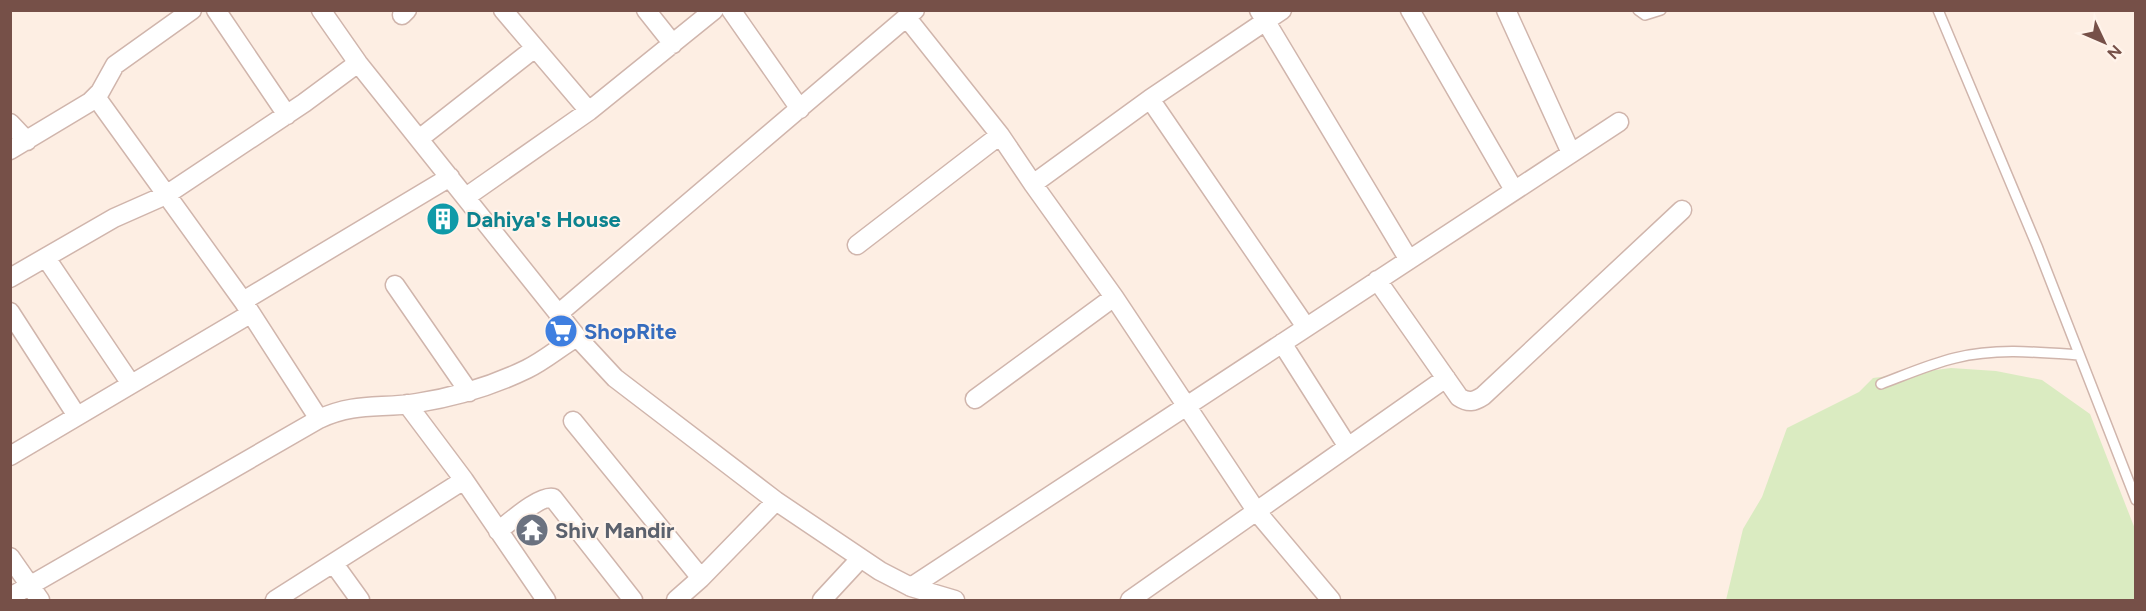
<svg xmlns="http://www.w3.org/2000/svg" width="2146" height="611" viewBox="0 0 2146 611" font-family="Figtree,sans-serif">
<rect width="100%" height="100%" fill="#fdeee3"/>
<path fill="#daebc1" d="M1951,368L1996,371L2042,380L2090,414L2135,529V600H1726L1743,529L1762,497L1787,428L1859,392L1873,378Z"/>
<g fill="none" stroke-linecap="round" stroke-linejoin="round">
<defs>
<path id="service" d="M1638,10L1645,15L1661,10
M1938,10L2037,246L2136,500
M1881,384C1905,375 1930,364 1955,358C1996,348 2037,352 2079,355"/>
<path id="minor" d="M216,10L287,115
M321,10L358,63L577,337L615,378L776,501L880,571L911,587L955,600
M503,10L589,111
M646,10L673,44
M731,10L800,109
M1259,10L1409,260
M1410,10L1514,190
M1506,10L1571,153
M402,15L407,10
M907,18L1000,135L1033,184L1114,297L1257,512L1331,600
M96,97L243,301L319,419
M1150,99L1306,327
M10,123L27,141
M419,139L535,48
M10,150L90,102L100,92L115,65L192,10
M1033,184L1150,99L1282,10
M466,197L589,111L714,10
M857,245L1000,135
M46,258L131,384
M10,278L114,218L166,195L304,103L358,63
M1377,280L1459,397C1468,403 1474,402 1483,396L1682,210
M395,285L469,392
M243,301L450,177
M10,312L77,416
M558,314L915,10
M1282,343L1348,447
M975,399L1114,297
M407,404L464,480L546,600
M573,421L701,578
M10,456L250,314
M498,531C510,522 540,495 553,498L633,600
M10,557L40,600
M334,564L360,600
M911,587L1619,122
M10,597L319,419C356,402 380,409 417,403C455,397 492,386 527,369C544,361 560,347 577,337
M275,600L464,480
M676,600L701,578L776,501
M822,600L860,559
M1130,600L1446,378"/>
</defs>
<use href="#service" stroke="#d0b5ac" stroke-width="12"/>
<use href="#minor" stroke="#d0b5ac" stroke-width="21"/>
<use href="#service" stroke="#fff" stroke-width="9"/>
<use href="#minor" stroke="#fff" stroke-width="18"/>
</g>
<defs>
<symbol id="building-disc" viewBox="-11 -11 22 22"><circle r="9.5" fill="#0f9aa8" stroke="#fff3ea"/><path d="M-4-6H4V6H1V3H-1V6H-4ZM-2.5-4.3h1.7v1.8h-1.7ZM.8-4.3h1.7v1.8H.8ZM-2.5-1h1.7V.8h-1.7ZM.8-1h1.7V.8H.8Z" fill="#fff"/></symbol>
<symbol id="supermarket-disc" viewBox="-11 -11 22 22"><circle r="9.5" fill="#3f7fe0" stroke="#fff3ea"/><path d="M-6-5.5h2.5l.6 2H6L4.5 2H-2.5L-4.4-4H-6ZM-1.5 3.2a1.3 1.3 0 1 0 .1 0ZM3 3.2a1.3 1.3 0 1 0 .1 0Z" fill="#fff"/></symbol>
<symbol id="temple-disc" viewBox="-11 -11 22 22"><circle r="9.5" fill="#6b7280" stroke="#fff3ea"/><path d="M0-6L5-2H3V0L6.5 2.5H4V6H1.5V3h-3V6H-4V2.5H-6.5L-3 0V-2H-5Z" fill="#fff"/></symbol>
</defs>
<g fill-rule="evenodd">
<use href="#building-disc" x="424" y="200" width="38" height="38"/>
<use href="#supermarket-disc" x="542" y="312" width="38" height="38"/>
<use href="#temple-disc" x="513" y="511" width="38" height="38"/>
</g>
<g text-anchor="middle" stroke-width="4.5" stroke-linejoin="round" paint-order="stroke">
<g font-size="22" font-weight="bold" fill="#0d838f" stroke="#fff3ea" text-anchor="start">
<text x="466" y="227">Dahiya's House</text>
</g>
<g font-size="22" font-weight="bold" fill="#366cbe" stroke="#fff3ea" text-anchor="start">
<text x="584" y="339">ShopRite</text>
</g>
<g font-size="22" font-weight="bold" fill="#5b616d" stroke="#fff3ea" text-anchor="start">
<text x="555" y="538">Shiv Mandir</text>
</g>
</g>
<rect width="2146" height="611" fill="none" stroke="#765048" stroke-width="24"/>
<g transform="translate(2104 42) rotate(134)" stroke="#fff3ea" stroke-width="4.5" paint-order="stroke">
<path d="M0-4.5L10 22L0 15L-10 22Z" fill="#765048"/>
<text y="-9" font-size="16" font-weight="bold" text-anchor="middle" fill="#765048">N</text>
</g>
</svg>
